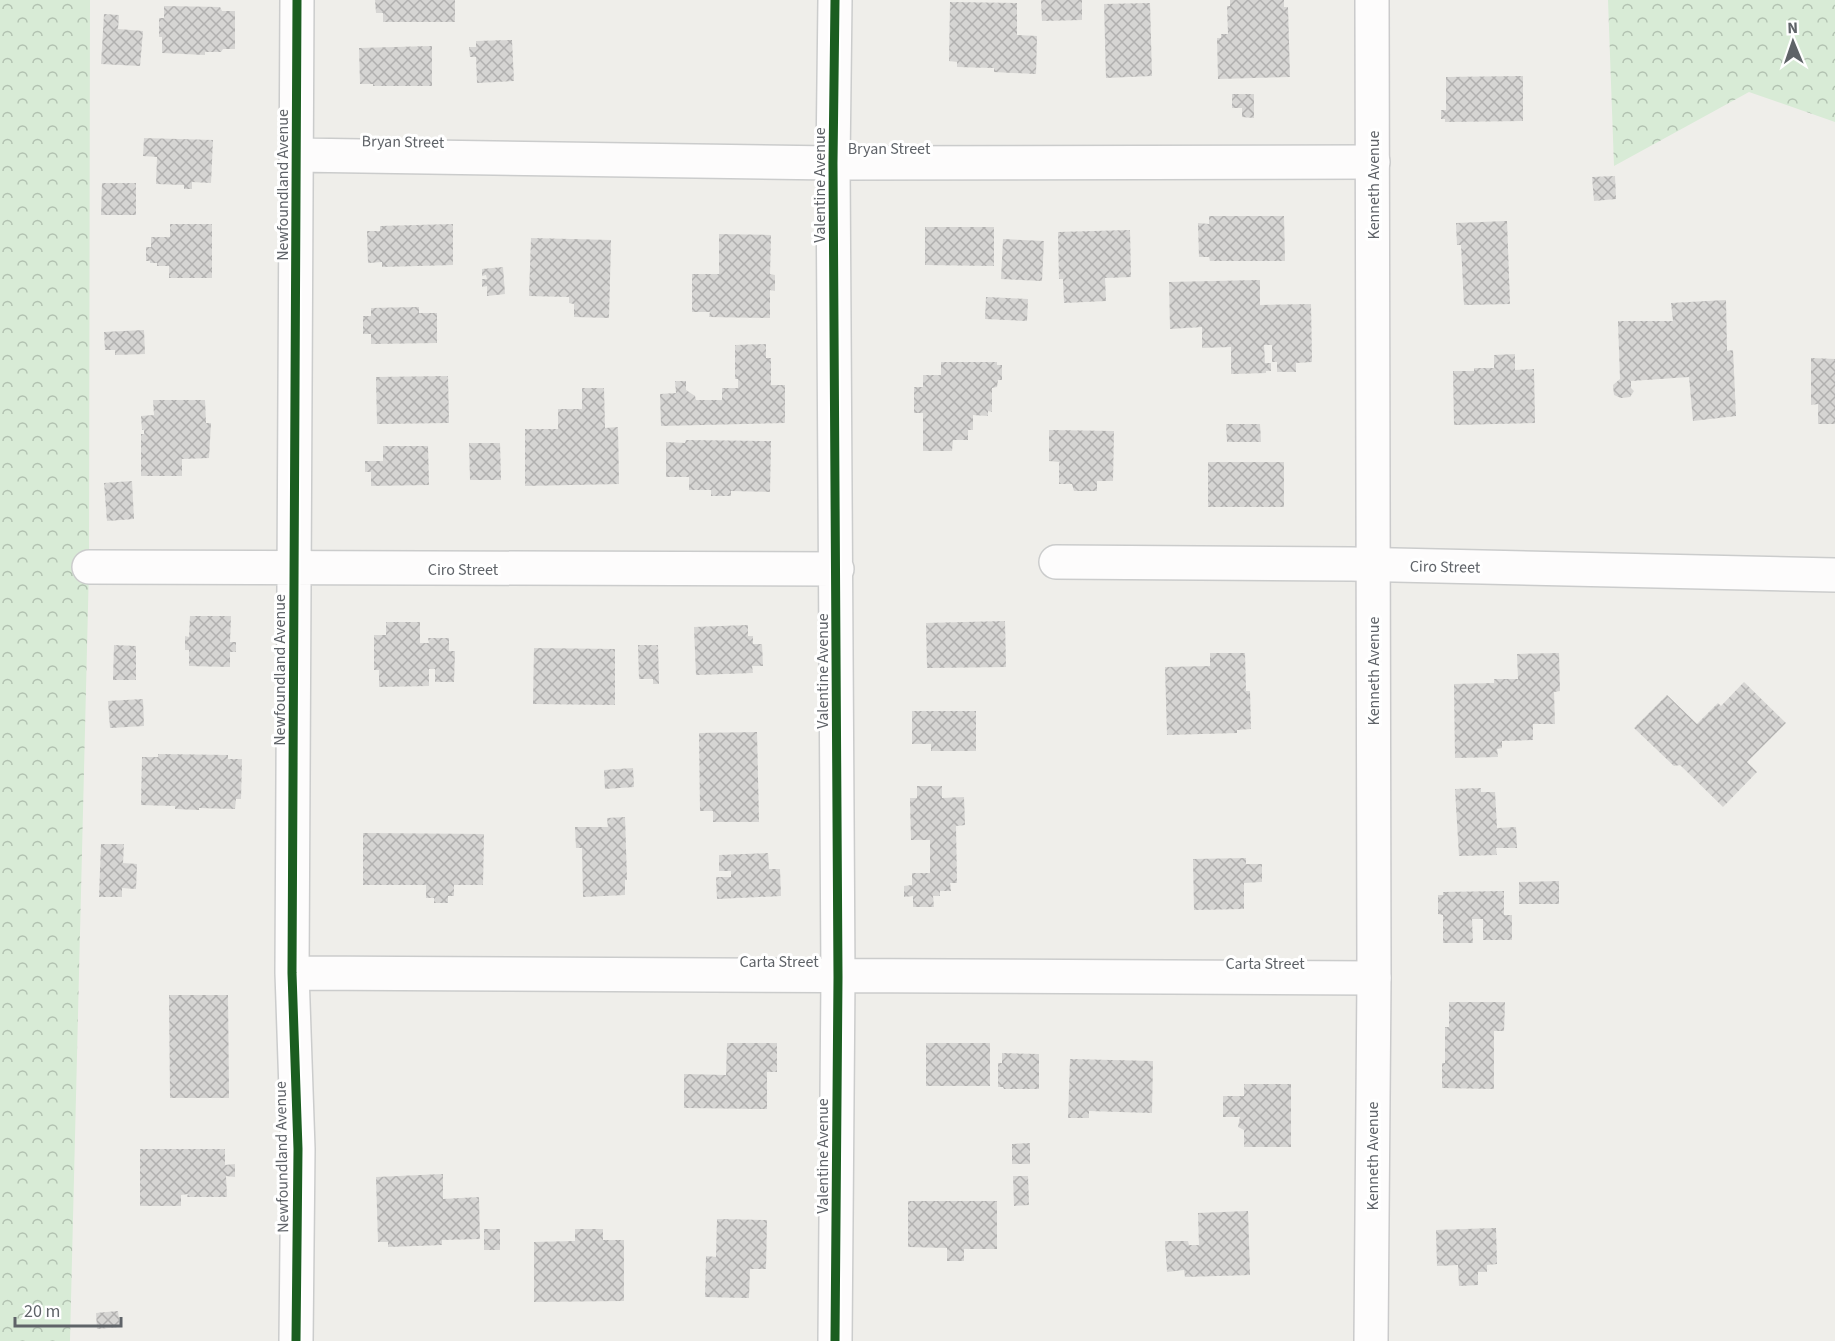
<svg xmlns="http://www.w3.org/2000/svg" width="1835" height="1341" viewBox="0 0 1835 1341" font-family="'Source Sans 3',sans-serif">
<defs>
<pattern id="forest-crowns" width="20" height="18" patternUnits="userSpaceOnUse" patternTransform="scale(1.5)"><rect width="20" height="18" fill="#d8ebd6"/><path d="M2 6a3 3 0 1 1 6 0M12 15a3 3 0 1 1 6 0" fill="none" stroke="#b2c2b1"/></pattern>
<pattern id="building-cross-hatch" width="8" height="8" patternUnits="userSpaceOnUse" patternTransform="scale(1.5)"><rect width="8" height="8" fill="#d6d5d3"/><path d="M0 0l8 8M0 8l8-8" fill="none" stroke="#b1b0af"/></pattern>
</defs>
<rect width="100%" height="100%" fill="#efeeea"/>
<path fill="url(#forest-crowns)" d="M0,0H90L89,567L70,1341H0Z
M1608,0H1835V122L1749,92L1614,166Z"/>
<path fill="url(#building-cross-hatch)" d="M375,0H455V22H383V13H376Z
M1041,0H1082V20L1042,21Z
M1230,0H1284V7H1288L1290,77L1218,79L1217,38H1221V34H1228L1227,6H1230Z
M950,2L1017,3V35L1037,36L1036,74L994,72V68L957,67V62L949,61Z
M1150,3L1152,76L1106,78L1104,4Z
M164,6L220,7L222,11H235V49H223L221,52H205V55L162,53V37H159V18H164Z
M104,14L119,15L118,29L143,31L140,66L101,64Z
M512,40L514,81L477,83L476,57H470L469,47H476V41Z
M432,46V86H373V84H360L359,48Z
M1523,76V121L1445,122V119H1441V110H1446V77Z
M1232,94H1254V118L1242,117V108H1232Z
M144,138L213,140L211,183L192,182V189H184V185L156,184L157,157L143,156Z
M1615,176L1616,199L1594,201L1592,177Z
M102,183H136V215H101Z
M1209,216H1284L1285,261H1210L1209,257H1199L1198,223L1209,224Z
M1507,221L1510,304L1464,305L1461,245H1457L1456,223Z
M170,224H212V278H169V266H157V263H150V261H146V247H151V237H170Z
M453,224V265L382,267V262L368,263L367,231H380V226Z
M925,227H994V266L925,265Z
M1130,230L1131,277L1105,278L1106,301L1064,303L1063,279H1059L1058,232Z
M719,234L771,235L770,274L775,275V291L770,290V318L709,317L710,312H692V274H719Z
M531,238L611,240L609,318L574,317V304L569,303V297L529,296Z
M1003,239L1044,241L1042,281L1001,279Z
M503,267L505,294L487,296V286L482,287V279H487L486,275L482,276V269Z
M1260,280V305L1311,304L1312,362L1296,363V372H1277V362H1272V345H1264L1265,363H1271V371H1266V373L1231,374V347L1202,348V327L1170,329L1169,282Z
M986,297L1028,299L1027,321L985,319Z
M1726,300L1727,351L1733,350L1736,416L1693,421L1689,377L1631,381V388L1634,391L1630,397L1621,398L1614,395L1613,385L1620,379L1618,321H1673L1671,303Z
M419,307V313H437V343L371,344V334H363V316H371V308Z
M144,330L145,354L115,355V350H105L104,332Z
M766,344V358H771V385H785V423L661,426L660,394L676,393L675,381H686V390L695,396L696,400H722V388H738V379H735V345Z
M1515,354V370L1534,369L1535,423L1454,425L1453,371H1474V368H1494V355Z
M1811,358L1835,359V424H1818V404L1811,405Z
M941,362H997V365H1002V380H998L997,387L992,388V412L988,411V416L973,415V430H968V440H953L952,451H923V413H914V387H923V375H941Z
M448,376L449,423L377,424L376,377Z
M582,388H604L605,428L618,427L619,484L525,486V429H558V409H582Z
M153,400H205L206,423H211L209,458L182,459V476H141V434H144V430H142L141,416L154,415Z
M1226,424H1260L1261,442H1227Z
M1049,430L1114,431L1113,481H1097V491H1074L1072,484H1059V462L1049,461Z
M686,440L771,441L770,492L731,491V496H711V490H689V477H666V442L685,443Z
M469,443H500L501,480H470Z
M383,446H428L429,485L371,486V472H365V461H383Z
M1208,462H1284V507H1208Z
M132,481L134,519L107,521L104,483Z
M190,616H231L230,642H236V652H230V667L189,666V650H185V636L189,637Z
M1005,621L1006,667L927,668L926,623Z
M386,622H420V643H429L428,638H449V651H455L454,682H435V669H429V686L379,687V670H374V635H386Z
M748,625V636H753V644H762L763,666H752L753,673L696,675L694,627Z
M114,645L136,646V680H113Z
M638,645H658L659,684H653V679H639Z
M534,648L615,649V705L533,704Z
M1210,653H1245L1246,691H1250L1251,729L1237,730V733L1167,735L1165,667L1210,666Z
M1559,653L1560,691L1554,692L1555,724H1533V740L1502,741V748L1497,749L1498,757L1455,758L1454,684L1494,683V679H1518L1517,654Z
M1744,682L1786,723L1747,762L1757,772L1723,807L1680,765L1674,766L1634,728L1667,695L1697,724L1718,703L1721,706Z
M143,699L144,726L110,728L108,701Z
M912,711H976V751H931V744H912Z
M757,732L759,822H713V811H700L699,733Z
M158,754L228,755V759H242L241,799H236L235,809L199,808V810L175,809V806L141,805L142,757H158Z
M633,768L634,787L605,789L604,770Z
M917,786H942V798L964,797L965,825L956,826L957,883H950L951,891H940V896H933L934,907H913V896L904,897V886L912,885V873H930V840H911L910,798H917Z
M1481,788V792H1495L1497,828L1516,827L1517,848H1496L1497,855L1459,856L1455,789Z
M625,817L627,880H625V895L583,897L582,848H576L575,827H608L607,818Z
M363,833L484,834L483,885H454V896H448V903H434V898H426V885H363Z
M101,844H124L123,863L137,864L136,889L122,888V897H99Z
M768,853L769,869H780L781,896L717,899L716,877H731V871H719V855Z
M1246,858V864H1262V882L1244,883V909L1194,910L1193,859Z
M1559,881V904H1519V882Z
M1504,891V915H1512V940H1483V919H1472L1473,943H1443V915L1438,914V895H1443V892Z
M169,995H228L229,1098H170Z
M1449,1002H1505L1504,1031H1494V1089L1442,1088V1063H1445V1027H1449Z
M727,1043H777V1072H767V1109L684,1108V1074L726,1075Z
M926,1043H990V1086H926Z
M1002,1053L1039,1054V1089H1004L1003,1087H998V1063H1002Z
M1070,1059L1153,1061L1152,1113L1089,1111V1118H1068Z
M1244,1084H1291V1147H1244V1130L1238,1127L1240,1117H1223V1096H1244Z
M1030,1143V1164H1012V1144Z
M140,1149H225V1165L235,1164V1177L226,1176L227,1197H187L188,1194L181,1195V1206H140Z
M443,1174V1199L479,1197L480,1239L442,1240V1245L388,1247V1242H378L376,1177Z
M1013,1176H1028L1029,1205L1014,1206Z
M908,1201H997V1249H964V1261H947V1248L908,1247Z
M1248,1211L1250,1275L1185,1277L1184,1270L1167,1272L1165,1241H1188L1189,1245H1199L1198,1213Z
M717,1219L767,1220L766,1269H750L749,1298L705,1297L706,1256L716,1257Z
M1496,1228L1497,1264L1487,1265V1272H1478V1285L1459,1286L1458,1265L1437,1266L1436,1230Z
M484,1229H500V1250H484Z
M575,1229H603V1240H624V1301L534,1302V1242L575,1241Z
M118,1311L120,1327L97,1329L96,1313Z"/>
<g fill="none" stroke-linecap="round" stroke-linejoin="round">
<defs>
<path id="street" d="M835,0L833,163L838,977L835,1341
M297,155L833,163L1373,162
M1056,562L1351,564L1835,575
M89,567L837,569
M292,973L1374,978
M296,1341L298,1149L292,973L297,0"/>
<path id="secondary" d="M1371,1341L1374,978L1372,0"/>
</defs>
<use href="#street" stroke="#cbcccc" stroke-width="36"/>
<use href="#secondary" stroke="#cacacb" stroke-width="36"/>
<use href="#street" stroke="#fdfcfc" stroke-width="33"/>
<use href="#secondary" stroke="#fdfcfc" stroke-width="33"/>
<defs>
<path id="cycleway" d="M835,0L833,163L838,977L835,1341
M296,1341L298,1149L292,973L297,0"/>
</defs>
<use href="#cycleway" stroke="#fff" stroke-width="13"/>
<use href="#cycleway" stroke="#1b5e20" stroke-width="9"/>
</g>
<g text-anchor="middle" stroke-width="6" stroke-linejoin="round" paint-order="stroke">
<g font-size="16" fill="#5f6368" stroke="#fff">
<text transform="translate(403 141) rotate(1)" y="6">Bryan Street</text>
<text x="889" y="154">Bryan Street</text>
<text transform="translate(282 185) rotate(-90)" y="6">Newfoundland Avenue</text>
<text transform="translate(819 185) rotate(-90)" y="6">Valentine Avenue</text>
<text transform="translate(1373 185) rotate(-90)" y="6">Kenneth Avenue</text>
<text transform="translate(1445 566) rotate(1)" y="6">Ciro Street</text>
<text x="463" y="575">Ciro Street</text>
<text transform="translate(279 670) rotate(-90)" y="6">Newfoundland Avenue</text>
<text transform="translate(822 671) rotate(-90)" y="6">Valentine Avenue</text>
<text transform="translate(1373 671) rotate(-90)" y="6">Kenneth Avenue</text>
<text x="779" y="967">Carta Street</text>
<text x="1265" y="969">Carta Street</text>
<text transform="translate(822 1156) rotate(-90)" y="6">Valentine Avenue</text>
<text transform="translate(1372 1156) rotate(-90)" y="6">Kenneth Avenue</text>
<text transform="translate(281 1157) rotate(-91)" y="6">Newfoundland Avenue</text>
</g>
</g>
<g transform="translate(1793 42) rotate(358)" stroke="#ffffff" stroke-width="4.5" paint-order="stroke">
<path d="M0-4.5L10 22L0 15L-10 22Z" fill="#5f6368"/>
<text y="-9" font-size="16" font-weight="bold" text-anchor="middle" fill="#5f6368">N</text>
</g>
<path d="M15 1317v9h106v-9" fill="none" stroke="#5f6368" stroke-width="3"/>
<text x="24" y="1317" font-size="18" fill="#5f6368" stroke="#ffffff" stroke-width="4.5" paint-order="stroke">20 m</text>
</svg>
